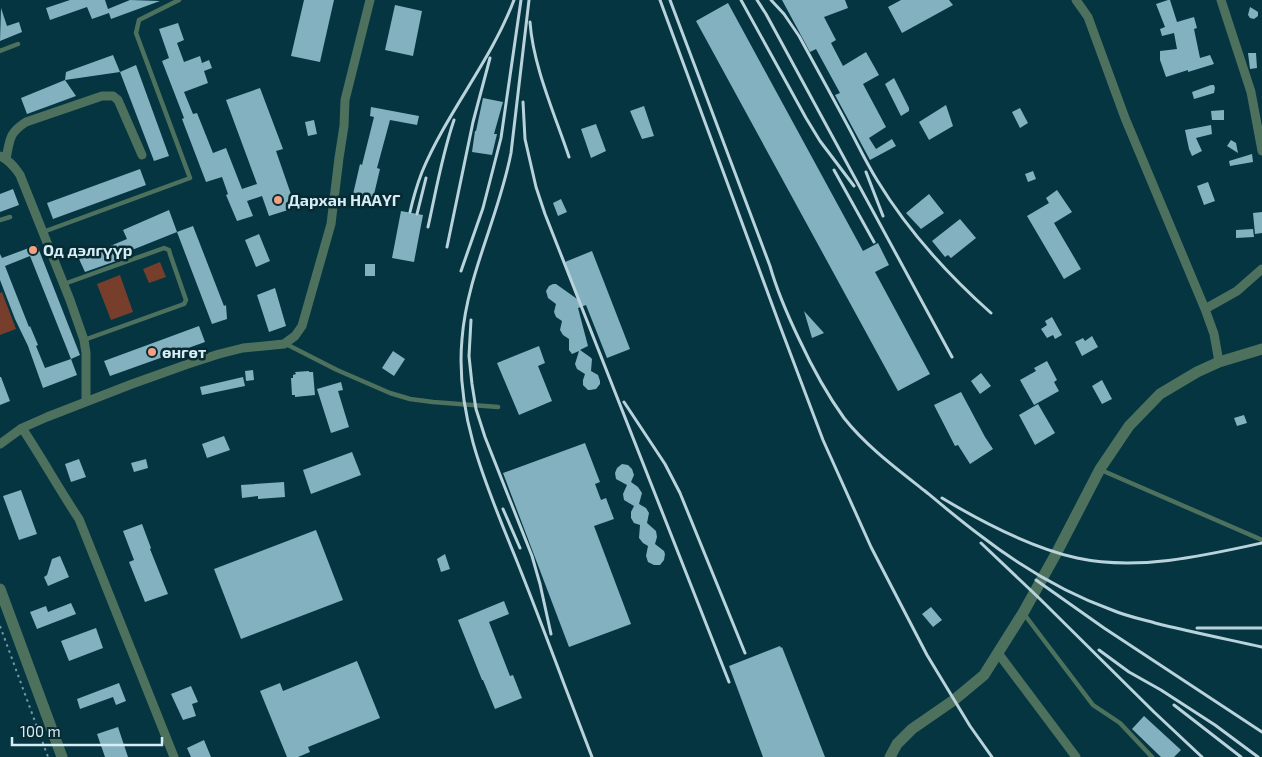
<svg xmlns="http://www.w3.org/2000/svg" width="1262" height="757" viewBox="0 0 1262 757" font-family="'Exo 2',sans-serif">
<rect width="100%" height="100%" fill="#043541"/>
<path fill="#773f2b" d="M160,262L166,277L149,283L143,269Z
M120,275L133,312L111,320L97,284Z
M2,292L16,329L0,335V293Z"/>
<path fill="#84b1c0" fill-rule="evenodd" d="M70,0H105L108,9L130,0L160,1L111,19L109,13L92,19L87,7L50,20L46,8Z
M304,0H334L320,62L291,56Z
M782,0H845L848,8L824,17L836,40L831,43L843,66L866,52L879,75L863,84L886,127L869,138L876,149L892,139L896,146L870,160L835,95L840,93L816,49L810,52Z
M901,0H949L953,5L902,33L888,7Z
M1168,0H1170L1177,22L1194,17L1197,28L1194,29L1200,58L1210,55L1214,64L1188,72V70L1166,77L1160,60V51L1177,49L1174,33L1162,36L1160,29L1165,27L1156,4Z
M728,3L863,251L878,243L889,265L875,272L930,374L898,391L696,21Z
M395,5L422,11L413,56L385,50Z
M1250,7L1255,10L1258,12V16L1254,19L1250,18L1248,15Z
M1,8L7,26L19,22L22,32L0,41Z
M178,23L184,40L177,43L184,62L200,56L202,63L209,60L212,68L204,71L208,83L184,92L193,114L197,113L213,153L226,148L242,189L257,184L226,100L260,88L283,149L276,151L294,203L287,206L288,210L269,216L262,196L247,201L253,216L237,221L226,195L228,194L222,177L206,182L182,119L184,118L162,61L169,58L159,29Z
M1248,53H1256L1257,68L1250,69Z
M113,55L120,72L65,80L66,72Z
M136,65L169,156L154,161L120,72Z
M894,78L909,108V111L901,116L885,84Z
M65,80L76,96L27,114L21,98Z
M1211,85H1214L1215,88L1214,93L1194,99L1192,92Z
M483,98L503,102L494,134H497L492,155L472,152L475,131H476Z
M946,105L953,126L929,140L919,122Z
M644,106L654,136L642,139L630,111Z
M371,107L419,116L417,125L390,120L377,168L380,169L371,207L351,203L360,164L362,165L374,117L370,116Z
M1020,108L1028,123L1020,128L1012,112Z
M1224,110V120H1212L1211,111Z
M314,120L317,134L308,136L305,122Z
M596,124L606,151L591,158L581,129Z
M1211,125L1212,134L1196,138L1202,151L1192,156L1189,149L1185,130Z
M1231,140L1236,143L1238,153L1227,146Z
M1252,154L1253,162L1230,166L1229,161Z
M140,169L146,185L53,219L47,203Z
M1033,171L1036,179L1028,182L1025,174Z
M1208,182L1215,201L1204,205L1197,186Z
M13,189L19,205L0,212V194Z
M1057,190L1072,212L1054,223L1081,269L1064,279L1027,216L1049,203L1046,198Z
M929,194L944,213L921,229L906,213Z
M561,199L567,212L558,216L553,203Z
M169,210L177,232L132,250L133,255L85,272L79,259L127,239L123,230Z
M401,211L423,215L414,262L392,258Z
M1262,212V233L1255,234L1253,213Z
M960,219L976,238L951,258L948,255L945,257L932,241Z
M193,226L224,306L226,305L227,319L212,324L177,232Z
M1253,229L1254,237L1236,238V230Z
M259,234L270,261L256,267L245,240Z
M37,245L80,355L71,359L77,375L43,388L28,346L15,319L0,280V254L2,258ZM30,256L71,359L45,368L36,346L38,345L30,326L29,327L5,266Z
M592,251L630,349L607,358L586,305L578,308L588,346L580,350L590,357L592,359L591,371L598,375L600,381V384L596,389L590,390H588L583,385V380L585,374L577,369L575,364L579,351L572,354L569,350V339L563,335L560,330L562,321L556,317L554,312L556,304L548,298L546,291L549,286L553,284H556L580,301L565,262Z
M365,264H375V276H365Z
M275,288L286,326L269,332L257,295Z
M804,311L824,333L812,338Z
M1052,317L1062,335L1055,339L1053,335L1047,338L1041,329L1047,325L1045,321Z
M199,326L205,342L110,376L104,361Z
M1092,336L1098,347L1082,356L1075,342L1083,338L1085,341Z
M539,346L545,363L538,366L552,401L519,415L497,363Z
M393,351L405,359L394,376L382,368Z
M1047,361L1057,380L1054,382L1059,391L1034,405L1020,380L1036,371L1034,368Z
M253,370L254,380L246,381L245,371Z
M309,371V372H313L315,395L295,397V395H292L291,378H293V375L296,374L295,372Z
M981,373L991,386L980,394L971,381Z
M0,377H1L10,401L0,405Z
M243,377L245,386L202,395L200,387Z
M1102,380L1112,399L1102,404L1092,386Z
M341,382L343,390L338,391L349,427L331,433L317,389Z
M961,392L985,437L993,449L970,464L958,445L955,446L934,405Z
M1038,404L1055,433L1035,445L1019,415Z
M1244,415L1247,423L1237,426L1234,418Z
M224,436L230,450L207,458L202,444Z
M585,443L600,482L595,484L601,500L606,498L614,519L594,526L631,624L569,647L503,473Z
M352,452L361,475L311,494L303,470Z
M79,459L86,477L71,482L65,464Z
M146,459L148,468L134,472L131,463Z
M622,464L628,465L632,469L634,475L631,482L638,487L642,493L639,504L646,508L649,513L647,523L656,531L657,537L655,544L664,551L665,554L664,560L660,565H654L648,562L646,556L648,546L643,543L639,538L640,525L634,523L631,518V512L634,506L624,500L623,494L627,485L616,479L615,473L617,468Z
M284,482L285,497L258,499V496L242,498L241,485Z
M21,490L37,534L19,540L3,496Z
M142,524L151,548L150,549L168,594L145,602L129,562L134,560L123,531Z
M316,530L343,600L241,639L214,569Z
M445,554L450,569L441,572L437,559Z
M60,556L69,577L48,586L44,577L47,575L52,559Z
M504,601L509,614L489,622L510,676L513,675L522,698L495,709L483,680H482L458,620Z
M71,603L76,614L37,629L30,612L46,606L48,612Z
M931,607L942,620L933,627L922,614Z
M96,628L103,648L69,661L61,641Z
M780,646L781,648L782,647L825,757H763L729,666Z
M357,661L380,718L308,747L310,752L298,757H287L260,691L280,683L283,691Z
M119,683L126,701L116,705L113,697L80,709L77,699Z
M191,686L198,702L192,704L196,716L183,720L171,694Z
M1144,716L1181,750L1174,757H1161L1132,729Z
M118,727L128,757H105L97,734Z
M204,740L211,757H191L187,748Z"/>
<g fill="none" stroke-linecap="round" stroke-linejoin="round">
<path stroke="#7598a2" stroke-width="2" stroke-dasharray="2.5 4" stroke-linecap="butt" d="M0,626L48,757"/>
<path stroke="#4e715e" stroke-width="4.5" d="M0,51L18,44
M0,220L10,217
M43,232L190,178L136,33L139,20L179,0
M64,284L164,248L169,250L170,254L186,300L184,304L84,340
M286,344L337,370L390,393L410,399L433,402L498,407
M1101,470L1262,540
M1024,614L1093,705L1120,723L1152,757"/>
<path stroke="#4e715e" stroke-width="9" d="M1076,0L1088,17L1125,118L1205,309L1214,334L1219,362
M1221,0L1251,92L1262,151
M0,156C9,160 14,166 20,175L70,300L84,340L86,353V401
M6,159C10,139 9,133 26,122L102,96H113L118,100L142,155
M1205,309L1237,291L1262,269
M22,428C42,458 59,489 79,519L174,757
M0,444L22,428L47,417L132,384L188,364L219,354L243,348L284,344L295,336L302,326L331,224L339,158L344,126L345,100L370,0
M998,653L1076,757"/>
<path stroke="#4e715e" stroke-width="11" d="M0,589L62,757
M890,757L897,744L912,729L954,700L984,675L1023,613L1057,552L1100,469L1129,426L1160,394L1197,372L1219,362L1262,349"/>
<path stroke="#b9d3dc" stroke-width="3" d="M529,0L511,153C499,216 467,275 462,339C455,415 486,485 514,554C531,596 547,639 563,681
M660,0L780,326L823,440L871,547L927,655L970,726L992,757
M670,0L770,266C777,291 788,316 799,339C812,367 826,393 844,418C866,446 897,469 925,491C943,506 962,522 981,536C1020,566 1065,593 1112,610C1126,616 1141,619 1155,623C1191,632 1226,639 1262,647
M741,0L806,118L820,141L854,186
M757,0L766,14L952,357
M771,0L784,14L799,36C816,67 833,98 850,130C859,147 867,164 877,180C908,231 947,274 991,313
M530,22C533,66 555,115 569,157
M523,102L525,139L536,187L545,214L729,682
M834,170L874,242
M866,172L883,216
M410,212C413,199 417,185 422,172C447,112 491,61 514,0
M417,214L426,178
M428,227C436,191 442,155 454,120
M447,247L473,122L490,58
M461,271L483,208L501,138L521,0
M471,320L469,356L472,384L476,409L485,437L532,556L540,584L551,634
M624,402L665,464L680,493L745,653
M942,498C982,522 1032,548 1077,558C1137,571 1203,556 1262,543
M503,509L520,548
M981,543L1040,599L1154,712L1202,757
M1036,580L1104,628L1262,732
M1197,628H1262
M1099,650L1129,672L1161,690L1215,725L1258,757
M561,676L592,757
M1174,705L1241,757"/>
</g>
<g fill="#f3a082" stroke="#072a33" stroke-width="2">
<circle cx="278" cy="200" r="5"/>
<circle cx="33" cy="250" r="5"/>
<circle cx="152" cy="352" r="5"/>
</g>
<g text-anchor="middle" stroke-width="5" stroke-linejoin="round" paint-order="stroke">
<g font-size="16" font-weight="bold" fill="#d6edf5" stroke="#072a33" text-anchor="start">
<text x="288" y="206">Дархан НААҮГ</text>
<text x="43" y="256">Од дэлгүүр</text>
<text x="162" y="358">өнгөт</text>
</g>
</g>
<path d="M12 737v8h150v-8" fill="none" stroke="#d6edf5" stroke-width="2.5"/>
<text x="20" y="737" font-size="15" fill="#d6edf5" stroke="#072a33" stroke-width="4" paint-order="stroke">100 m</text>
</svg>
